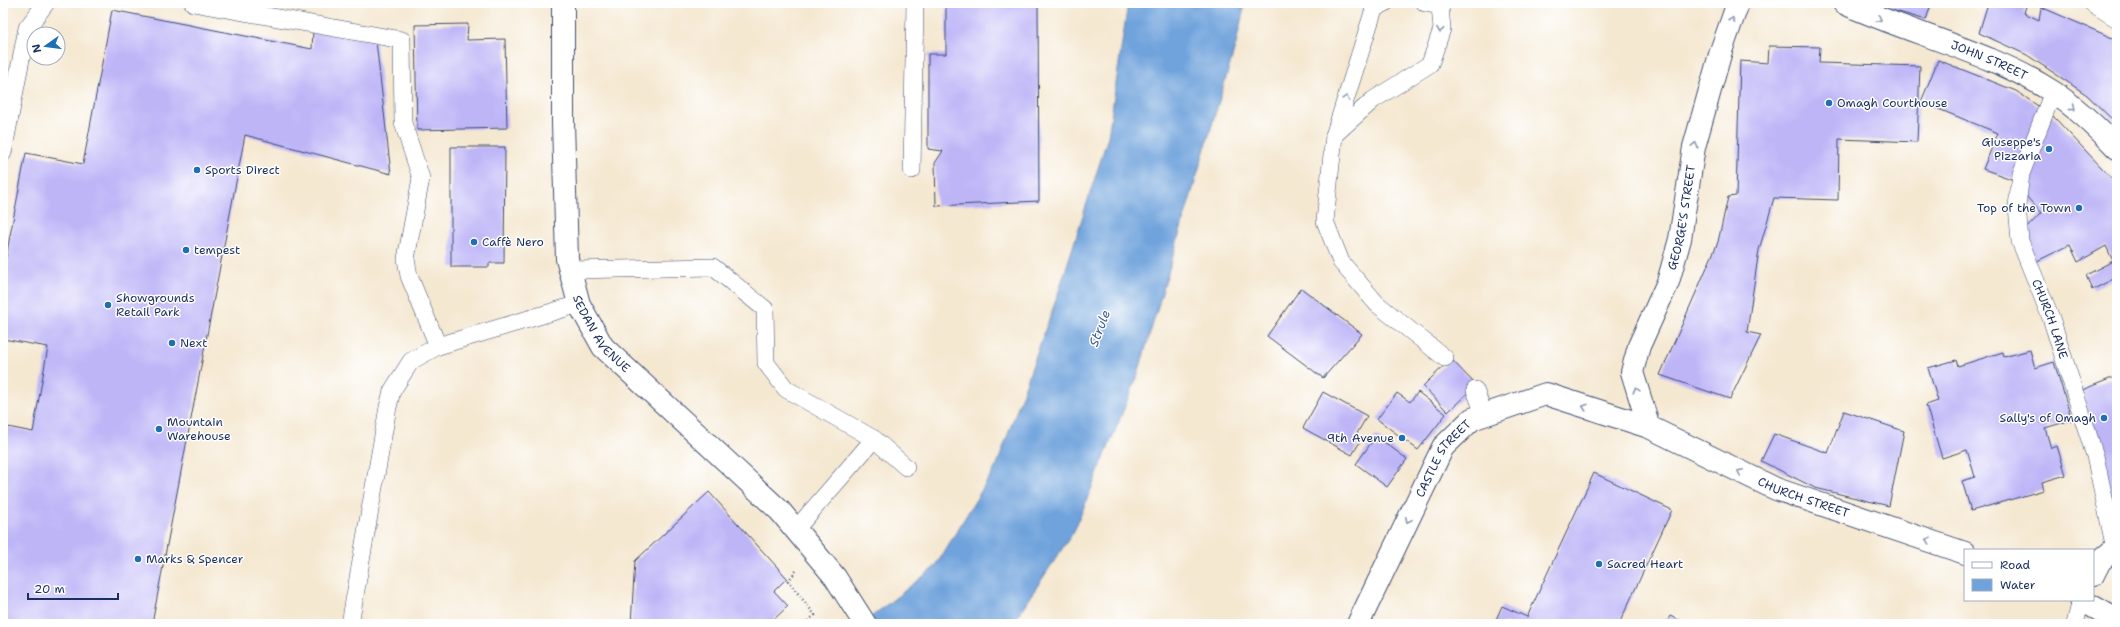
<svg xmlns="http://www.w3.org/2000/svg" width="2120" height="627" viewBox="0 0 2120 627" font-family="'Shantell Sans',sans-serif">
<rect width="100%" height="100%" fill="#fff"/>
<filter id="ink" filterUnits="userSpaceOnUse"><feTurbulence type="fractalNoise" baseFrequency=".025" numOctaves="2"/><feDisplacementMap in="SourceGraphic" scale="8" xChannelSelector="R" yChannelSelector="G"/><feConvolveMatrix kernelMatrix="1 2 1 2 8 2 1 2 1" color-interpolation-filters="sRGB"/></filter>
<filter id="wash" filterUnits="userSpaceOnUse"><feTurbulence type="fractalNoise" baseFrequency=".012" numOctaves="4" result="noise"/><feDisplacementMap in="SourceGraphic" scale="16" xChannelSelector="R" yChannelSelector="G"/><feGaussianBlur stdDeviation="0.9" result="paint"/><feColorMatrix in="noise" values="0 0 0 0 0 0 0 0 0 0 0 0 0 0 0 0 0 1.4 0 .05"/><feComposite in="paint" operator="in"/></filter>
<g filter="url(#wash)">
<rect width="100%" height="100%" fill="#f5e8d1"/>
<path fill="#70a3dc" stroke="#46699d" d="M1128,3H1245L1236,44L1137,377L1074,531L1012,624H862L935,567L997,465L1056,300L1108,137Z"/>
<g id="blocks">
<path fill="#beb5f7" d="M319,3H336V6Z
M946,3H1038L1039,201L936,206L935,163L943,151L928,149V54H946Z
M1868,3H1928L1931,4L1926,20Z
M1988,3H2027L2024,13L2039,20L2041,7L2117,40V124L2087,95L2027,55L1979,33Z
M112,10L312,49L313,30L376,41L391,174L245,135L152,624H3V426L33,432L48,347L3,339V272L26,153L83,164Z
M468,24L467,40L505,39L507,128L417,130L415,25Z
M1769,46L1820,47L1819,63L1920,66L1917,142L1839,139L1838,200L1774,198L1759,250L1747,332L1761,335L1730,399L1660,375L1718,242L1728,197L1736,196L1740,61L1768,63Z
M1938,60L2016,91L2053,116L2117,184V277L2092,290L2086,275L2113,261L2106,246L2078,262L2070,245L2035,262L2024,231L2041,213L2027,197L2025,187L2014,180L1983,169L1998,133L1921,102Z
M451,147H505L504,263H489V267H451Z
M1301,288L1362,334L1323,378L1267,336Z
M2030,350L2035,368L2054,362L2072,420L2045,428L2051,448L2057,446L2066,475L2042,482L2044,490L1971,511L1962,481L1975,477L1967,450L1942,458L1926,405L1938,401L1928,368L1956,360L1958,366L2003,352L2004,357Z
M1451,359L1476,385L1448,412L1423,386Z
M2117,376V496L2111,499L2082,390Z
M1323,392L1367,416L1355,437L1361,440L1352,455L1303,428Z
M1418,392L1446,414L1418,450L1377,419L1397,393L1410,402Z
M1844,411L1904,431L1889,506L1815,488L1761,461L1774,434L1828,453Z
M1376,436L1407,459L1387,487L1356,464Z
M1594,473L1672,510L1619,624H1494L1502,606L1527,617Z
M709,492L787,578L774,591L788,606L769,624H631L635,561Z
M1670,616L1688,624H1666Z"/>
</g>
</g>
<g filter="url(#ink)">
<use href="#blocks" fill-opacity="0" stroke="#3c4b6f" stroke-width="1"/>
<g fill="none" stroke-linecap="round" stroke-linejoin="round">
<defs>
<g id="service">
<path d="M193,3L402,40L403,123L421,178L406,259L409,276L438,346"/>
<path d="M1385,3L1374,9L1334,136L1325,221L1341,262L1377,304L1445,358"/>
<path d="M2092,3L2117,19"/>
<path id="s1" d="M2053,92L2021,174L2017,206L2020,241L2051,318L2095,456L2115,549"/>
<path d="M1334,135L1373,100L1430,64L1442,29L1440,6L1425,3"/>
<path d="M3,153L27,28L46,3"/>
<path d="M912,170L915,3"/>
<path d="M571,270L713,267L765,309L766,363L786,389L874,439L906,467"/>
<path d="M1475,390L1484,414"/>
<path d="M796,529L874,439"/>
<path d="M350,624L388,407L392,391L411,361L438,346L579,304"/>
<path d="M2075,624L2081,600"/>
</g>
<path id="minor" d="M2093,575L2100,561L2117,547"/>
<g id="tertiary">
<path id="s2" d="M1844,3C1911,34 1992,52 2053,92C2077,108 2097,127 2117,148"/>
<path id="s3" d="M1649,427L1632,372L1639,346L1668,282L1680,239L1694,147L1721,51L1738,3"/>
<path d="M2081,600L2117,620"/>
<path id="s4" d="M1358,624L1443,447L1472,419L1546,394L1649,427L1776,489L1965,553"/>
</g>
<g id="secondary">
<path id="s5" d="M563,3V123L567,259L579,304L603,347L780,511L835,577L865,624"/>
</g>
</defs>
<use href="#service" stroke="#3c4b6f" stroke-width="18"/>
<use href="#minor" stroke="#3c4b6f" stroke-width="24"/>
<use href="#tertiary" stroke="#3c4b6f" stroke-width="24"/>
<use href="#secondary" stroke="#3c4b6f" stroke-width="24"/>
<path stroke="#3c4b6f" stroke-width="2.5" stroke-dasharray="1 3" stroke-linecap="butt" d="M796,571L788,581L815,615L804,624"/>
<use href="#service" stroke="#fff" stroke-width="17"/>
<use href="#minor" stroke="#fff" stroke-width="22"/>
<use href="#tertiary" stroke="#fff" stroke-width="22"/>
<use href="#secondary" stroke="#fff" stroke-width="22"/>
</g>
<defs><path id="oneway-chevron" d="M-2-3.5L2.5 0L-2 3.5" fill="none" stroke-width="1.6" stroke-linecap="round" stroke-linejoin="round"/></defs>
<g stroke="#8d97ae">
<use href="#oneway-chevron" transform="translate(1879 19) rotate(24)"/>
<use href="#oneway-chevron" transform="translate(1732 20) rotate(-71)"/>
<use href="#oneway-chevron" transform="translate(1440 30) rotate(99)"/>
<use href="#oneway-chevron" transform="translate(1346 98) rotate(-73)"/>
<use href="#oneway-chevron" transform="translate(2073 108) rotate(37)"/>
<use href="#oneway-chevron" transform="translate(1695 145) rotate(-77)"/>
<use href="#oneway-chevron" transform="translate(1636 390) rotate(-106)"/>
<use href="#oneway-chevron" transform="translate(1585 407) rotate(-162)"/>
<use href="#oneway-chevron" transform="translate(1740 472) rotate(-154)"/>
<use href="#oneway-chevron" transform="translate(1408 520) rotate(115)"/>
<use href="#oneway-chevron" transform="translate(1928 540) rotate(-161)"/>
</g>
</g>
<g fill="#1f6fb2" stroke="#fff" stroke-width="1.5">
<circle cx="1829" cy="103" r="4"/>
<circle cx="2049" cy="149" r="4"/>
<circle cx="197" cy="170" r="4"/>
<circle cx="2079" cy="208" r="4"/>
<circle cx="474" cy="242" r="4"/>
<circle cx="186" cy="250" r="4"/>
<circle cx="108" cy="305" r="4"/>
<circle cx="172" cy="343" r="4"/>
<circle cx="2104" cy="418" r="4"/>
<circle cx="159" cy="429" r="4"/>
<circle cx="1402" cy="438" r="4"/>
<circle cx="138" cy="559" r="4"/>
<circle cx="1599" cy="564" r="4"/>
</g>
<g text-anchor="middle" stroke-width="3" stroke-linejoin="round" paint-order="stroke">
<g font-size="12" fill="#1b2f5e" stroke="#fff">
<text dy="4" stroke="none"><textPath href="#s2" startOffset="156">JOHN STREET</textPath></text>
<text dy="4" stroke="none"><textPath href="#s3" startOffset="221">GEORGE'S STREET</textPath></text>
<text dy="4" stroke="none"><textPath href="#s1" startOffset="239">CHURCH LANE</textPath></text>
<text dy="4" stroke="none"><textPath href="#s5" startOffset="340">SEDAN AVENUE</textPath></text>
<text dy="4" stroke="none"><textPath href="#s4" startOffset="187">CASTLE STREET</textPath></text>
<text dy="4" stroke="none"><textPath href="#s4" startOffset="593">CHURCH STREET</textPath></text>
</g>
<g font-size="12" fill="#1b2f5e" stroke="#fff" text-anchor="start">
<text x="1837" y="107">Omagh Courthouse</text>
<text x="2041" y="146" text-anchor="end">Giuseppe's<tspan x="2041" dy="14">Pizzaria</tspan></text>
<text x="205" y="174">Sports Direct</text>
<text x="2071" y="212" text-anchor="end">Top of the Town</text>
<text x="482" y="246">Caffè Nero</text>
<text x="194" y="254">tempest</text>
<text x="116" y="302">Showgrounds<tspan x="116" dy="14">Retail Park</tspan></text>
<text x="180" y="347">Next</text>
<text x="2096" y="422" text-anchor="end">Sally's of Omagh</text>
<text x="167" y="426">Mountain<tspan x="167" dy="14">Warehouse</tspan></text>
<text x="1394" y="442" text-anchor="end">9th Avenue</text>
<text x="146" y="563">Marks &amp; Spencer</text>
<text x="1607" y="568">Sacred Heart</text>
</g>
<g font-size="13" font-style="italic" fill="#3d5d90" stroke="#fff">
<text transform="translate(1099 328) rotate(-69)" y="5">Strule</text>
</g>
</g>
<rect width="2120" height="627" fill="none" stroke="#fff" stroke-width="16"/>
<rect x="1964" y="549" width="130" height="52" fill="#ffffff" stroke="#a4acbf"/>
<rect x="1972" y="562" width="20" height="6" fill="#ffffff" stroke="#a4acbf"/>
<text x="2000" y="569" font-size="12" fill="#1b2f5e">Road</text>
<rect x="1972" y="579" width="20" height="12" fill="#70a3dc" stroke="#a4acbf"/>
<text x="2000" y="589" font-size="12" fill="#1b2f5e">Water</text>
<g transform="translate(46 46) rotate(256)"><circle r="19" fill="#ffffff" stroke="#a4acbf"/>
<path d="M0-3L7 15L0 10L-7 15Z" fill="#1f6fb2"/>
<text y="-6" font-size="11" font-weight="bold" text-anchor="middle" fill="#1b2f5e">N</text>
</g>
<path d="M28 593v6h90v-6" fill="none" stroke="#1b2f5e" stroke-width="2"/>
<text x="34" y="593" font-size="12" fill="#1b2f5e" stroke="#ffffff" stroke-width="3" paint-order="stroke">20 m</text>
</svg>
